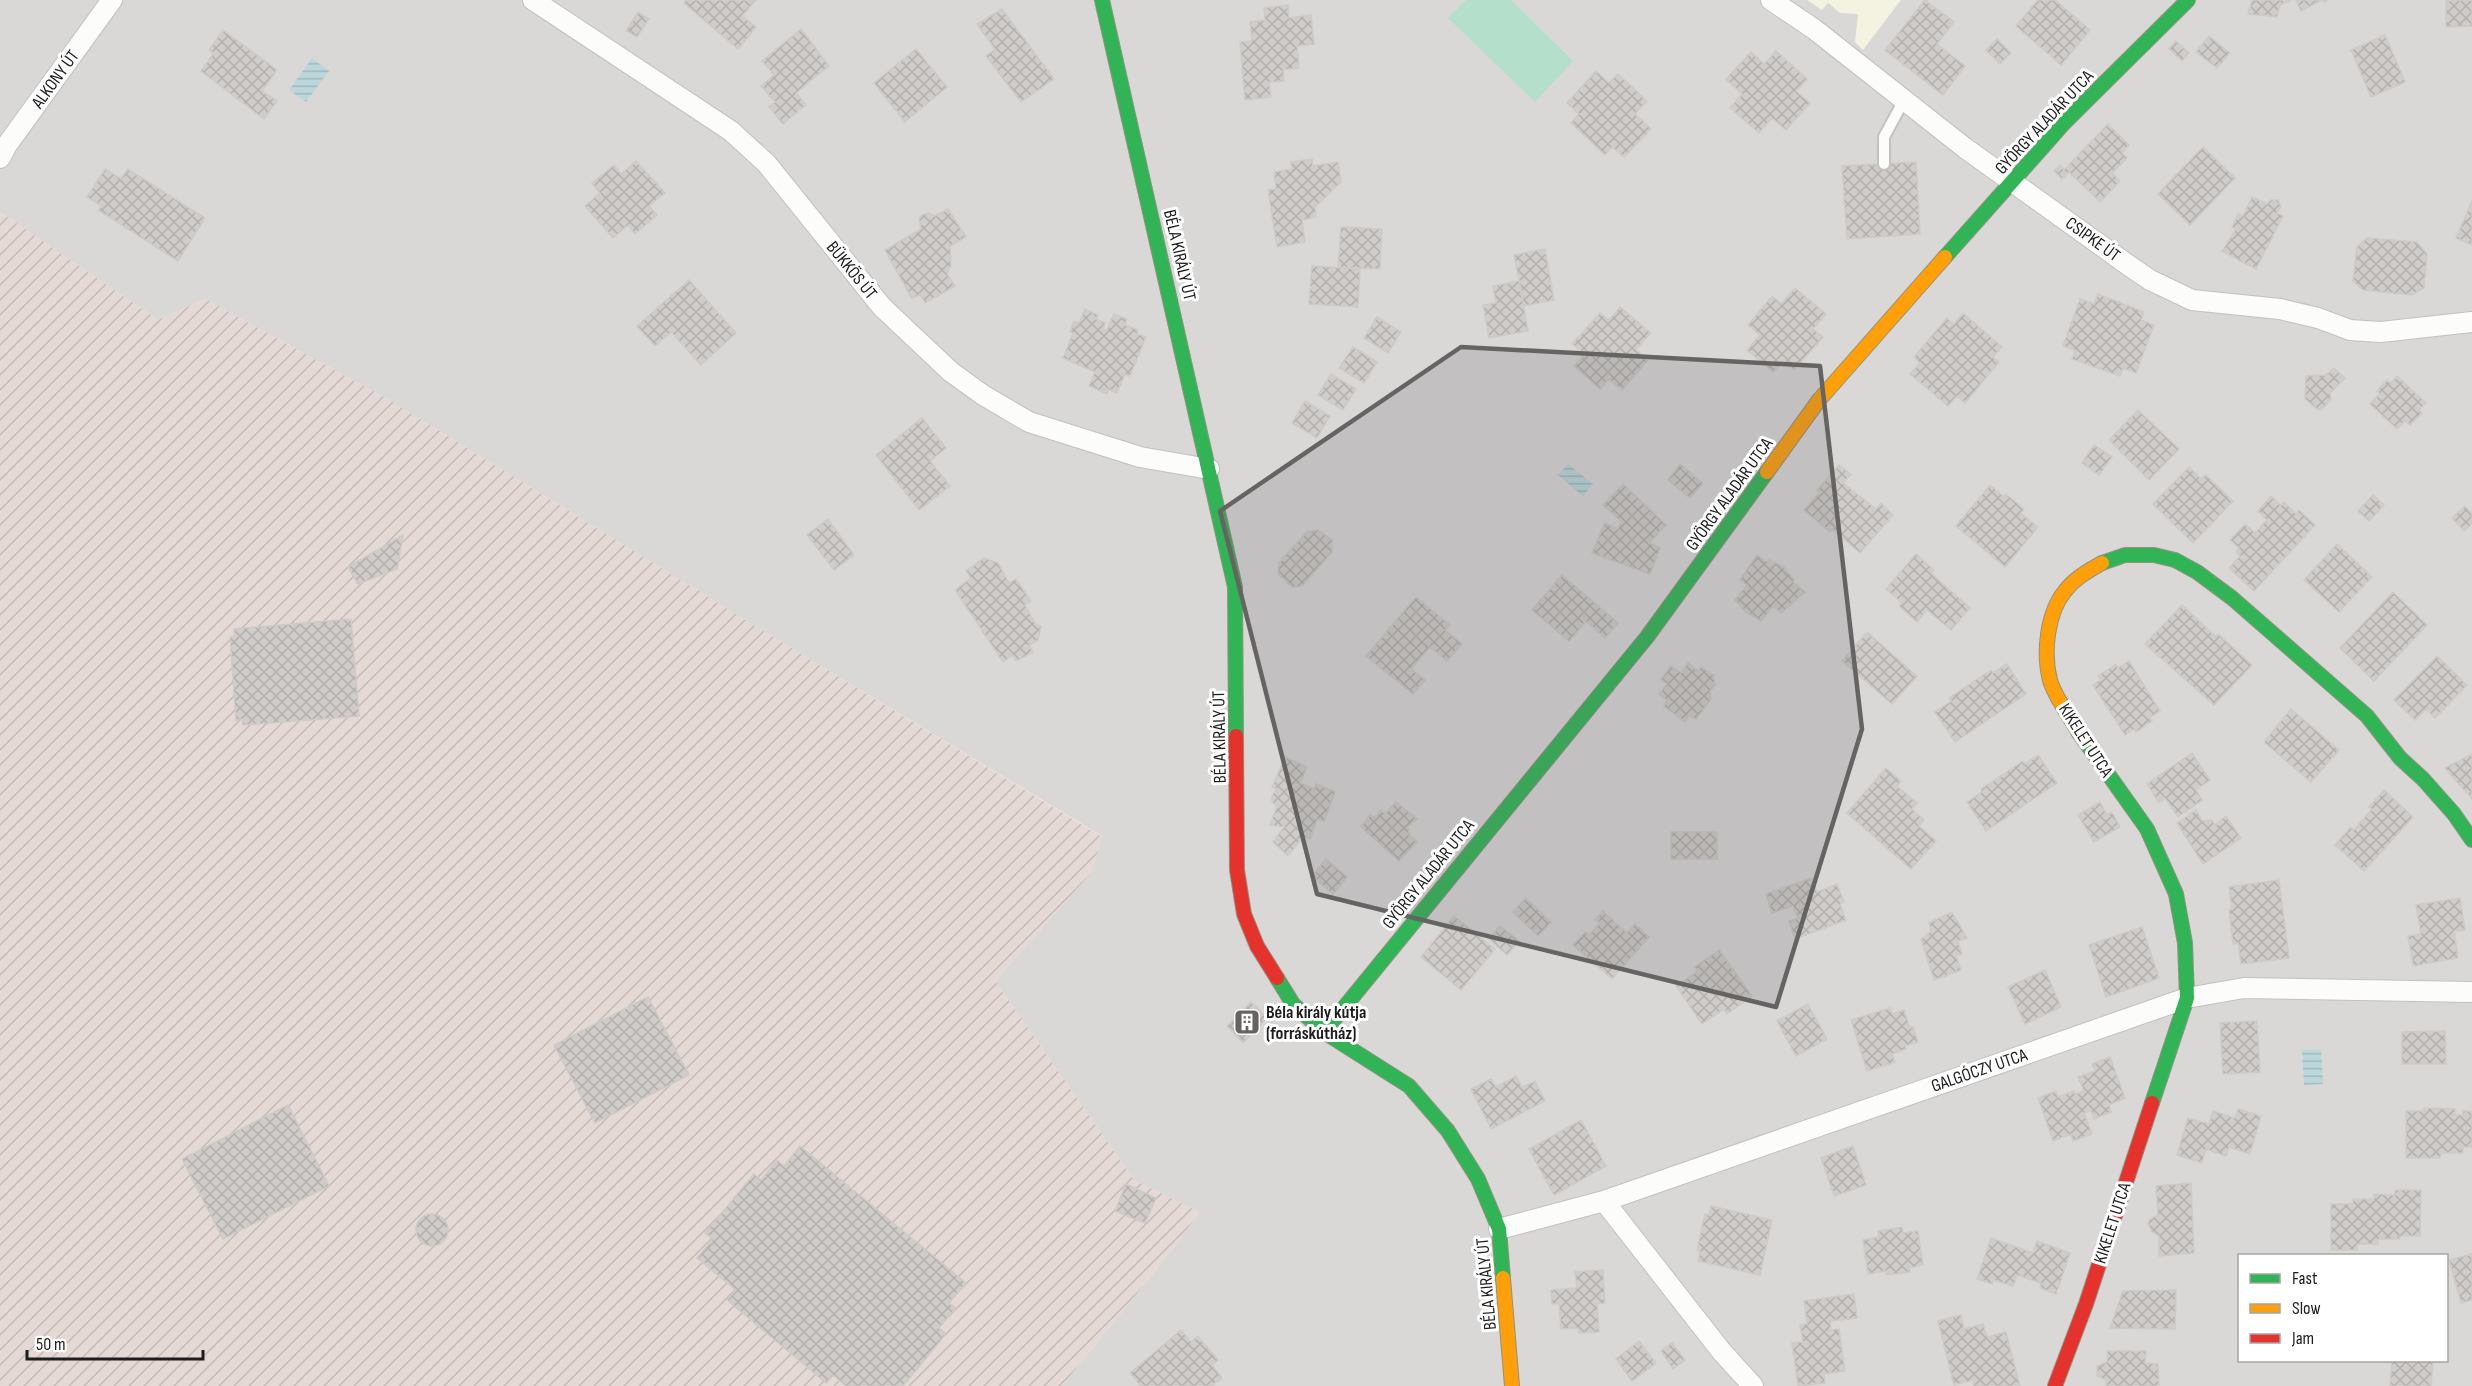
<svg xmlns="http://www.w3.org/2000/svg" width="2472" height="1386" viewBox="0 0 2472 1386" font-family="'Sofia Sans Condensed',sans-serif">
<defs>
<pattern id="military-furrows" width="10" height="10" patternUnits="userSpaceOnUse" patternTransform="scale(1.5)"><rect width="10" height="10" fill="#e5d9d5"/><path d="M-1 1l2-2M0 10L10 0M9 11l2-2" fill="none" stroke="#c4bab6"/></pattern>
<pattern id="water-rules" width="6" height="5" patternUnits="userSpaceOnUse" patternTransform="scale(1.5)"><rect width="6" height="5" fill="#bbd7dc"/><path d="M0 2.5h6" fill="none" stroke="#a0b8bc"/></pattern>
<pattern id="building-cross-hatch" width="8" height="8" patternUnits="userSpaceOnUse" patternTransform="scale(1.5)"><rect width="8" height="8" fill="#d0ccca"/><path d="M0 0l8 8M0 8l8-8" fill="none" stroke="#b2afad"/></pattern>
</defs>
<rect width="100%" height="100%" fill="#ebe8e5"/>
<path fill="#dad8d7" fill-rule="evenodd" d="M0,0H2472V1386H1062L1176,1245L1199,1212L1134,1180L995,981L1091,873L1102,836L750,623L391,401L205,299L158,320L0,212ZM2240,1256H2446V1360H2240Z"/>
<path fill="#f4f2e1" d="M1807,0H1901L1863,50L1855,42L1858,14L1840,13L1828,3L1822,10Z"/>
<path fill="url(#military-furrows)" d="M0,212L158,320L205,299L391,401L750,623L1102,837L1091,873L995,981L1134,1180L1199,1212L1176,1245L1062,1386H0Z"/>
<path fill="#b4dfca" d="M1466,0H1511L1573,61L1535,102L1448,18Z"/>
<path fill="url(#water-rules)" d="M312,58L329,71L306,102L289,90Z
M1568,464L1593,484L1583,496L1558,475Z
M2321,1049L2323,1084L2304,1085L2302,1050Z"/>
<path fill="url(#building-cross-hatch)" stroke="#cecac7" stroke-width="1.5" d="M686,0H756L742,16L756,27L738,49L684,3Z
M1925,0L1954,22L1937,44L1965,66L1943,95L1885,50Z
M2038,0H2055L2090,30L2061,65L2016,26Z
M2252,0H2292L2280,5L2277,17L2248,14Z
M2296,0H2328L2325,2L2322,0L2301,11Z
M2472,0V26L2446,27V1Z
M1288,5L1289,18L1311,15L1314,44L1297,46L1299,68L1283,70L1284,81L1269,82L1271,97L1245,100L1240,42L1252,41L1250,22L1265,20L1264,8Z
M1002,9L1054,79L1021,102L986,56L995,49L977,24Z
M638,12L649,19L637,37L626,31Z
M801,29L829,66L796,93L806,105L783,124L769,107L775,102L761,86L774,75L762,61Z
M223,30L277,70L262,91L277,101L264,119L201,71L214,53L209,50Z
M2385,35L2405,82L2371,97L2351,50Z
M2209,36L2230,53L2217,68L2196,52Z
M1997,39L2011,53L2000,64L1986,50Z
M2176,41L2189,53L2182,61L2169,49Z
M916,49L947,87L905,122L874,83Z
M1776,51L1807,79L1796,91L1810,103L1786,130L1772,118L1759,133L1730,108L1742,94L1726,79L1751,52L1764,64Z
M1596,71L1609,83L1618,74L1647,101L1635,114L1651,129L1624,157L1612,147L1605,155L1571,123L1579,114L1567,103Z
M2108,124L2129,145L2122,153L2127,158L2112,173L2120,181L2100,202L2069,172L2062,179L2054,171L2060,165L2064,170Z
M2203,147L2235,178L2190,225L2158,194Z
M1312,159L1313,166L1338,162L1341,182L1315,207L1316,217L1302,220L1305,242L1277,247L1268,190L1276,189L1274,172L1292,169L1291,162Z
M636,161L665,193L649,206L657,215L635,234L628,225L613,238L585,206L600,193L592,183L614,165L621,174Z
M1916,162L1920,234L1847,239L1842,166Z
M105,169L121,179L128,169L205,218L178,261L98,210L102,206L87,197Z
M2252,197L2267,204L2271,200H2278L2281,207L2277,213L2283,216L2256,269L2222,251L2236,229L2232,227L2238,214L2243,216Z
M2472,201V245L2456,238Z
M948,209L966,237L950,246L951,265L947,274L955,286L925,303L920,294L912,299L885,250L921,229L919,219L922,215L929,213L935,216Z
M1341,227L1382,229L1380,269L1338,267Z
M2367,238L2417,242L2427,254L2424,288L2412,295L2363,290L2353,281L2357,247Z
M1545,249L1554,300L1524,306L1514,255Z
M1312,266L1360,269L1358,307L1309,304Z
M689,280L736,333L701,365L671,332L655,346L637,326Z
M1519,281L1528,331L1489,338L1483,305L1496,303L1493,286Z
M1795,288L1826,314L1813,329L1823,337L1794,370L1783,361L1773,372L1747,350L1760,335L1748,325L1772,296L1781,304Z
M2098,294L2144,312L2141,320L2154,325L2136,373L2123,368L2120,376L2072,359L2075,350L2063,346L2080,299L2094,304Z
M1620,307L1651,333L1636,349L1648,360L1622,390L1609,379L1600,389L1574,366L1585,354L1572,344L1600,313L1609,320Z
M1085,309L1098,315L1096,319L1105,323L1103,329L1107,330L1114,314L1127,319L1125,325L1138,330L1137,334L1146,337L1130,376L1125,374L1117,393L1108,389L1107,394L1089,386L1095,372L1063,358L1073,333L1070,332L1074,321L1079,323Z
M1963,313L2002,347L1993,357L1999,362L1965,403L1957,396L1948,406L1910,374L1920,363L1914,357L1947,318L1954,324Z
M1377,317L1401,332L1388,353L1364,338Z
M1353,347L1377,362L1364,383L1339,368Z
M2334,368L2345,378L2330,393L2331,399L2321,410L2317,409L2305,399L2306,376L2326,375Z
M1331,374L1356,389L1343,410L1318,395Z
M2397,376L2426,403L2419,410L2422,413L2410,425L2405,421L2397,429L2370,404L2380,394L2377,391L2387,380L2391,383Z
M1305,401L1330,416L1317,438L1292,423Z
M2138,410L2179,449L2149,480L2109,440Z
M922,418L946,448L930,461L950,486L919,510L876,455Z
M2094,445L2112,457L2099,475L2082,463Z
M1680,464L1703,483L1690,498L1668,480Z
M1839,465L1851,474L1843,483L1876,509L1881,503L1893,515L1860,553L1832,529L1830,532L1804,510L1819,493L1817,490Z
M2189,467L2201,479L2206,475L2233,501L2193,543L2153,504Z
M1623,484L1666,525L1649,543L1660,548L1650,574L1592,553L1605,523L1618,529L1621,521L1603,505Z
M1990,485L2004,497L2006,494L2024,509L2021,513L2038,527L2005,567L1956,526Z
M2373,495L2384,505L2369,521L2358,511Z
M2271,496L2281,506L2284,502L2296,514L2299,510L2315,525L2254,591L2229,568L2240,556L2236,552L2239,548L2230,540L2245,524L2255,533L2267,520L2258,511Z
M2465,506L2472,514V524L2464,531L2452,518Z
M828,519L854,555L834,570L807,535Z
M1318,530L1332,540V552L1302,586L1292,587L1278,574L1279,562L1307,532Z
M403,535L397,569L358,584L348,567Z
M2337,544L2372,577L2339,612L2304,580Z
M1916,554L1934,570L1931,573L1970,608L1951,630L1927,610L1917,622L1899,606L1902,603L1886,589Z
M1757,555L1767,562L1769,560L1784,567L1794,580L1793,582L1805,592L1781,613L1773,606L1761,621L1746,612L1735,600L1747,585L1740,580Z
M984,558L998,563L1009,583L1016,579L1031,601L1025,605L1036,625L1041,626L1038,640L1029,645L1033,652L1016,661L1013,655L1003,662L955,590L971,578L966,571Z
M1562,575L1618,623L1605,638L1586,621L1569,641L1532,610Z
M2393,592L2427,625L2374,681L2340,648Z
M1416,597L1450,625L1445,630L1462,644L1447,661L1430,647L1411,669L1425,680L1413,694L1366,656Z
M2182,605L2215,636L2218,634L2252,665L2214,705L2145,644Z
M351,619L359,716L243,725L242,719L236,720L230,637H235L234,629Z
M1867,632L1917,676L1892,704L1842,661Z
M2437,656L2467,685L2435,718L2426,709L2415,720L2394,700Z
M2129,661L2160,711L2149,718L2152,721L2136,732L2134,729L2125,735L2093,685L2101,680L2098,676L2116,664L2118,668Z
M1688,663L1698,671L1701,667L1713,675L1715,685L1710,691L1711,699L1696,719L1688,716L1685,722L1664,706L1667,700L1659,694L1667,684L1661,679L1671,666L1681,673Z
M2007,664L2026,694L1955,742L1935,712L1951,701L1949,698L1991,670L1993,673Z
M2291,709L2339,750L2311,782L2264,742Z
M2192,753L2210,780L2196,790L2202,800L2178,817L2165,798L2159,803L2147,784Z
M2472,754V799L2445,768Z
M2038,755L2057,783L1986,831L1967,802L1982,792L1981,789L2023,761L2025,764Z
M1285,757L1307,767L1300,783L1314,789L1316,784L1335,792L1324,821L1317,819L1310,839L1303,837L1288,856L1273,842L1284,827L1270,825L1277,806L1272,802V795L1277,789L1272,787Z
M1886,768L1901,781L1897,786L1917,803L1912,809L1924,820L1919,826L1936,841L1911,869L1847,813Z
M2384,790L2413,817L2364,871L2335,845L2351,827L2354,830L2372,809L2369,807Z
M1396,802L1417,819L1408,826L1409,835L1417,842L1399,861L1361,827L1370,815L1375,817L1381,810L1385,814Z
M2100,802L2107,815L2112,812L2120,827L2094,842L2078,815Z
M2196,810L2202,821L2212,820L2215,825L2226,816L2241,838L2203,864L2177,823Z
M1671,832H1717V859H1671Z
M1326,859L1347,877L1333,894L1312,876Z
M1812,878L1817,892L1837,884L1844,902L1840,904L1846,920L1795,939L1789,921L1798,918L1793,906L1772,913L1766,894Z
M2279,880L2289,958L2241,964L2238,943L2233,944L2229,910L2232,909L2229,887Z
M1526,898L1551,922L1538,936L1513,912Z
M2460,898L2465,930L2454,931L2458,958L2413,966L2408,936L2421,934L2416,905Z
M1603,911L1627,933L1635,924L1649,937L1612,979L1573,945L1585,932L1589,935L1600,923L1595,920Z
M1952,912L1967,938L1958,941L1962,954L1956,956L1961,970L1934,980L1921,939L1931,931L1929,923Z
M1454,916L1495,949L1461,990L1421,957Z
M1500,926L1519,941L1507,955L1489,939Z
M2142,927L2159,978L2106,997L2089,945Z
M1719,950L1752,996L1727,1014L1724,1009L1702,1024L1676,986L1698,971L1695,967Z
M2045,970L2061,1007L2025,1024L2008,987Z
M648,997L689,1075L595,1123L554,1045Z
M1251,1002L1267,1018L1243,1043L1227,1026Z
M1808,1004L1827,1039L1796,1056L1777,1021Z
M1890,1008L1892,1014L1904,1010L1910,1028L1913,1027L1918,1042L1905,1046L1906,1049L1892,1054L1895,1062L1867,1071L1851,1020Z
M2257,1021L2260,1072L2223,1074L2220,1023Z
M2445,1031L2446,1064H2402V1032Z
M2110,1057L2125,1098L2109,1105L2111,1112L2094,1119L2091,1111L2084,1113L2092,1134L2073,1141L2071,1134L2053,1141L2038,1098L2056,1091L2058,1097L2074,1091L2075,1094L2084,1091L2078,1077L2095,1071L2092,1064Z
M1516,1076L1522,1087L1535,1081L1545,1101L1491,1129L1471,1089L1491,1079L1496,1087Z
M288,1105L329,1186L223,1239L182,1159Z
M2424,1108L2455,1109V1115H2463V1111H2472V1147H2463V1153H2441L2440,1158H2406V1111H2424Z
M2238,1109L2261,1116L2250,1154L2229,1147L2226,1156L2206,1149L2202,1163L2177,1155L2188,1118L2209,1124L2213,1111L2235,1118Z
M1581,1120L1606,1166L1554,1195L1529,1149Z
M800,1146L966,1283L949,1303L956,1308L939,1328L946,1334L903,1386H846L833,1375L826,1383L727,1300L736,1290L697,1258L713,1239L705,1233L754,1174L761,1180L777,1160L784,1166Z
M1853,1146L1866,1185L1834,1196L1821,1158Z
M2191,1183L2194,1253L2159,1256V1236L2152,1232L2148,1223L2150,1219L2158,1215L2156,1186Z
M1126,1184L1156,1198L1145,1223L1115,1211Z
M2395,1190H2421L2420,1236H2400V1239H2378V1244H2357V1250H2331V1204H2353V1199H2374V1194L2395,1195Z
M1711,1206L1772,1220L1760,1275L1698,1261L1700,1251L1697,1250L1705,1214L1709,1215Z
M416 1230a16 16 0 1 1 32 0a16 16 0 1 1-32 0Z
M1902,1227L1903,1233L1918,1231L1923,1265L1909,1268L1910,1272L1886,1275V1271L1868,1274L1863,1240L1879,1237L1878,1231Z
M1991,1238L2033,1253L2037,1241L2070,1253L2056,1294L2040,1288L2041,1283L2017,1275L2013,1286L1993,1280L1992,1284L1977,1279Z
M2472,1254V1300L2461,1303L2449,1260Z
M1603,1270L1605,1303L1597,1304L1599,1332L1579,1333L1578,1328L1561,1329L1559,1303L1552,1304L1551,1290L1577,1288L1575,1272Z
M2176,1290L2175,1329L2110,1328L2123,1291Z
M1854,1294L1857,1318L1830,1321L1831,1330L1839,1329L1845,1371L1824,1374L1825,1383L1798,1386L1792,1343L1803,1342L1800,1325L1807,1324L1804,1301Z
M1961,1315L1964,1329L1983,1324L1987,1337L2006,1332L2020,1386H1974L1973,1380L1954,1385L1938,1321Z
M1181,1330L1191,1342L1198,1336L1218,1360L1212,1365L1222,1378L1212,1386H1141L1130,1373Z
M1639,1341L1656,1363L1632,1381L1616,1359Z
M1672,1343L1685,1360L1673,1369L1661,1351Z
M2107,1351H2146L2145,1363L2158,1364L2159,1386H2106V1380L2097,1376V1366L2107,1362Z
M2392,1360H2433L2431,1386H2390Z"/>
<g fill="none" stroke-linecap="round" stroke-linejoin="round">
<defs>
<path id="lane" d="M1884,164V137L1904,100"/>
<path id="street" d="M533,0L731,131L767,164L882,307L951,372L983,395L1029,422L1140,457L1209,469
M1771,0L1814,29L1965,148L2131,267L2150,280L2192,300L2280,309L2318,318L2350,330L2381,332L2472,322
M0,158L7,145L112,0
M1604,1201L1722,1352L1753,1386
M1499,1229L1604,1201L2187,998L2244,988L2472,992"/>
<path id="fast" d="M1102,0L1235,587L1236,736
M1945,257L2065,122L2188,0
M2102,563L2125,555H2154L2175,560L2197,572L2232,598L2367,716L2400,758L2423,779L2454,814L2472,840
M2079,733L2147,829L2176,894L2185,943L2187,998L2152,1103
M1277,978L1293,1004L1324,1032L1409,1086L1448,1131L1478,1179L1499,1229L1503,1278
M1324,1032L1647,637L1767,472"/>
<path id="slow" d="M1767,472L1819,400L1945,257
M2079,733C2071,718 2054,696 2050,680C2043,653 2047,613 2065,591C2075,578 2088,571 2102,563
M1503,1278L1512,1386"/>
<path id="jam" d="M1236,736L1237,870L1244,914L1257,946L1277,978
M2055,1386L2086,1304L2152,1103"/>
</defs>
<use href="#lane" stroke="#c2c1c0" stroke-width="14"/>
<use href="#street" stroke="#c2c1c0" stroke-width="22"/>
<use href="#fast" stroke="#92927f" stroke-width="16"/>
<use href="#slow" stroke="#92927f" stroke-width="16"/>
<use href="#jam" stroke="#92927f" stroke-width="16"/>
<use href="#lane" stroke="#fcfcfb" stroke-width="10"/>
<use href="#street" stroke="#fcfcfb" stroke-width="20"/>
<use href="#fast" stroke="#30b455" stroke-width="14"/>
<use href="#slow" stroke="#ff9f0a" stroke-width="14"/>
<use href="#jam" stroke="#e5322d" stroke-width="14"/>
</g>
<path fill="#656463" fill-opacity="0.2" stroke="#656463" stroke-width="4.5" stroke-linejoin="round" d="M1461,347L1820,366L1862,729L1776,1007L1317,894L1220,511Z"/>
<defs>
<symbol id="building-square" viewBox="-11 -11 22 22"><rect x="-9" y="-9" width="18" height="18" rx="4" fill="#656463" stroke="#fff"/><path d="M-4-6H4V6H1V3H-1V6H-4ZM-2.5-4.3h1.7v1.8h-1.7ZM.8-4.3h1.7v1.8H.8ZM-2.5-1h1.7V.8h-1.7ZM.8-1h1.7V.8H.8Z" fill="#fff"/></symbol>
</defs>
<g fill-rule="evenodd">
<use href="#building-square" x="1232" y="1007" width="30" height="30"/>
</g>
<g text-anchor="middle" stroke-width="6" stroke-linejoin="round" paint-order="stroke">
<g font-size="18" fill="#1d1d1d" stroke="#fff">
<text transform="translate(55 79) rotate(-54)" y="6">ALKONY ÚT</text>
<text transform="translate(2044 122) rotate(-47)" y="6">GYÖRGY ALADÁR UTCA</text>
<text transform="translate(2093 239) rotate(36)" y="6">CSIPKE ÚT</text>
<text transform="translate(1180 255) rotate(77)" y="6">BÉLA KIRÁLY ÚT</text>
<text transform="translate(852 270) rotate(51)" y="6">BÜKKÖS ÚT</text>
<text transform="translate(1729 494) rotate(-54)" y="6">GYÖRGY ALADÁR UTCA</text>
<text transform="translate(1219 737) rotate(-91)" y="6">BÉLA KIRÁLY ÚT</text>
<text transform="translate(2086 740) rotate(57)" y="6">KIKELET UTCA</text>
<text transform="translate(1428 874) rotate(-51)" y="6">GYÖRGY ALADÁR UTCA</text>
<text transform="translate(1979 1070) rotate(-19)" y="6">GALGÓCZY UTCA</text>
<text transform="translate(2112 1223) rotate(-72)" y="6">KIKELET UTCA</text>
<text transform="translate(1486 1284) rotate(-95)" y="6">BÉLA KIRÁLY ÚT</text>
</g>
<g font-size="18" font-weight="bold" fill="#1d1d1d" stroke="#fff" text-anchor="start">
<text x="1266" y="1018">Béla király kútja<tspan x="1266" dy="21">(forráskútház)</tspan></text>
</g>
</g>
<rect x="2238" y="1254" width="210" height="108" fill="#ffffff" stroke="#a5a5a5" stroke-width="1.5"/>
<rect x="2250" y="1274" width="30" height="9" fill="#30b455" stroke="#a5a5a5" stroke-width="1.5"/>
<text x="2292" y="1284" font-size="18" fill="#1d1d1d">Fast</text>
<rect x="2250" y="1304" width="30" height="9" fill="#ff9f0a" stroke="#a5a5a5" stroke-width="1.5"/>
<text x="2292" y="1314" font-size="18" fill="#1d1d1d">Slow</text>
<rect x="2250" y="1334" width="30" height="9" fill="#e5322d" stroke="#a5a5a5" stroke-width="1.5"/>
<text x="2292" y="1344" font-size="18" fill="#1d1d1d">Jam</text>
<path d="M27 1350v9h176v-9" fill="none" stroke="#1d1d1d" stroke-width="3"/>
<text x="36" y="1350" font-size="18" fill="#1d1d1d" stroke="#ffffff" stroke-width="4.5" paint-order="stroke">50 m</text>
</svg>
